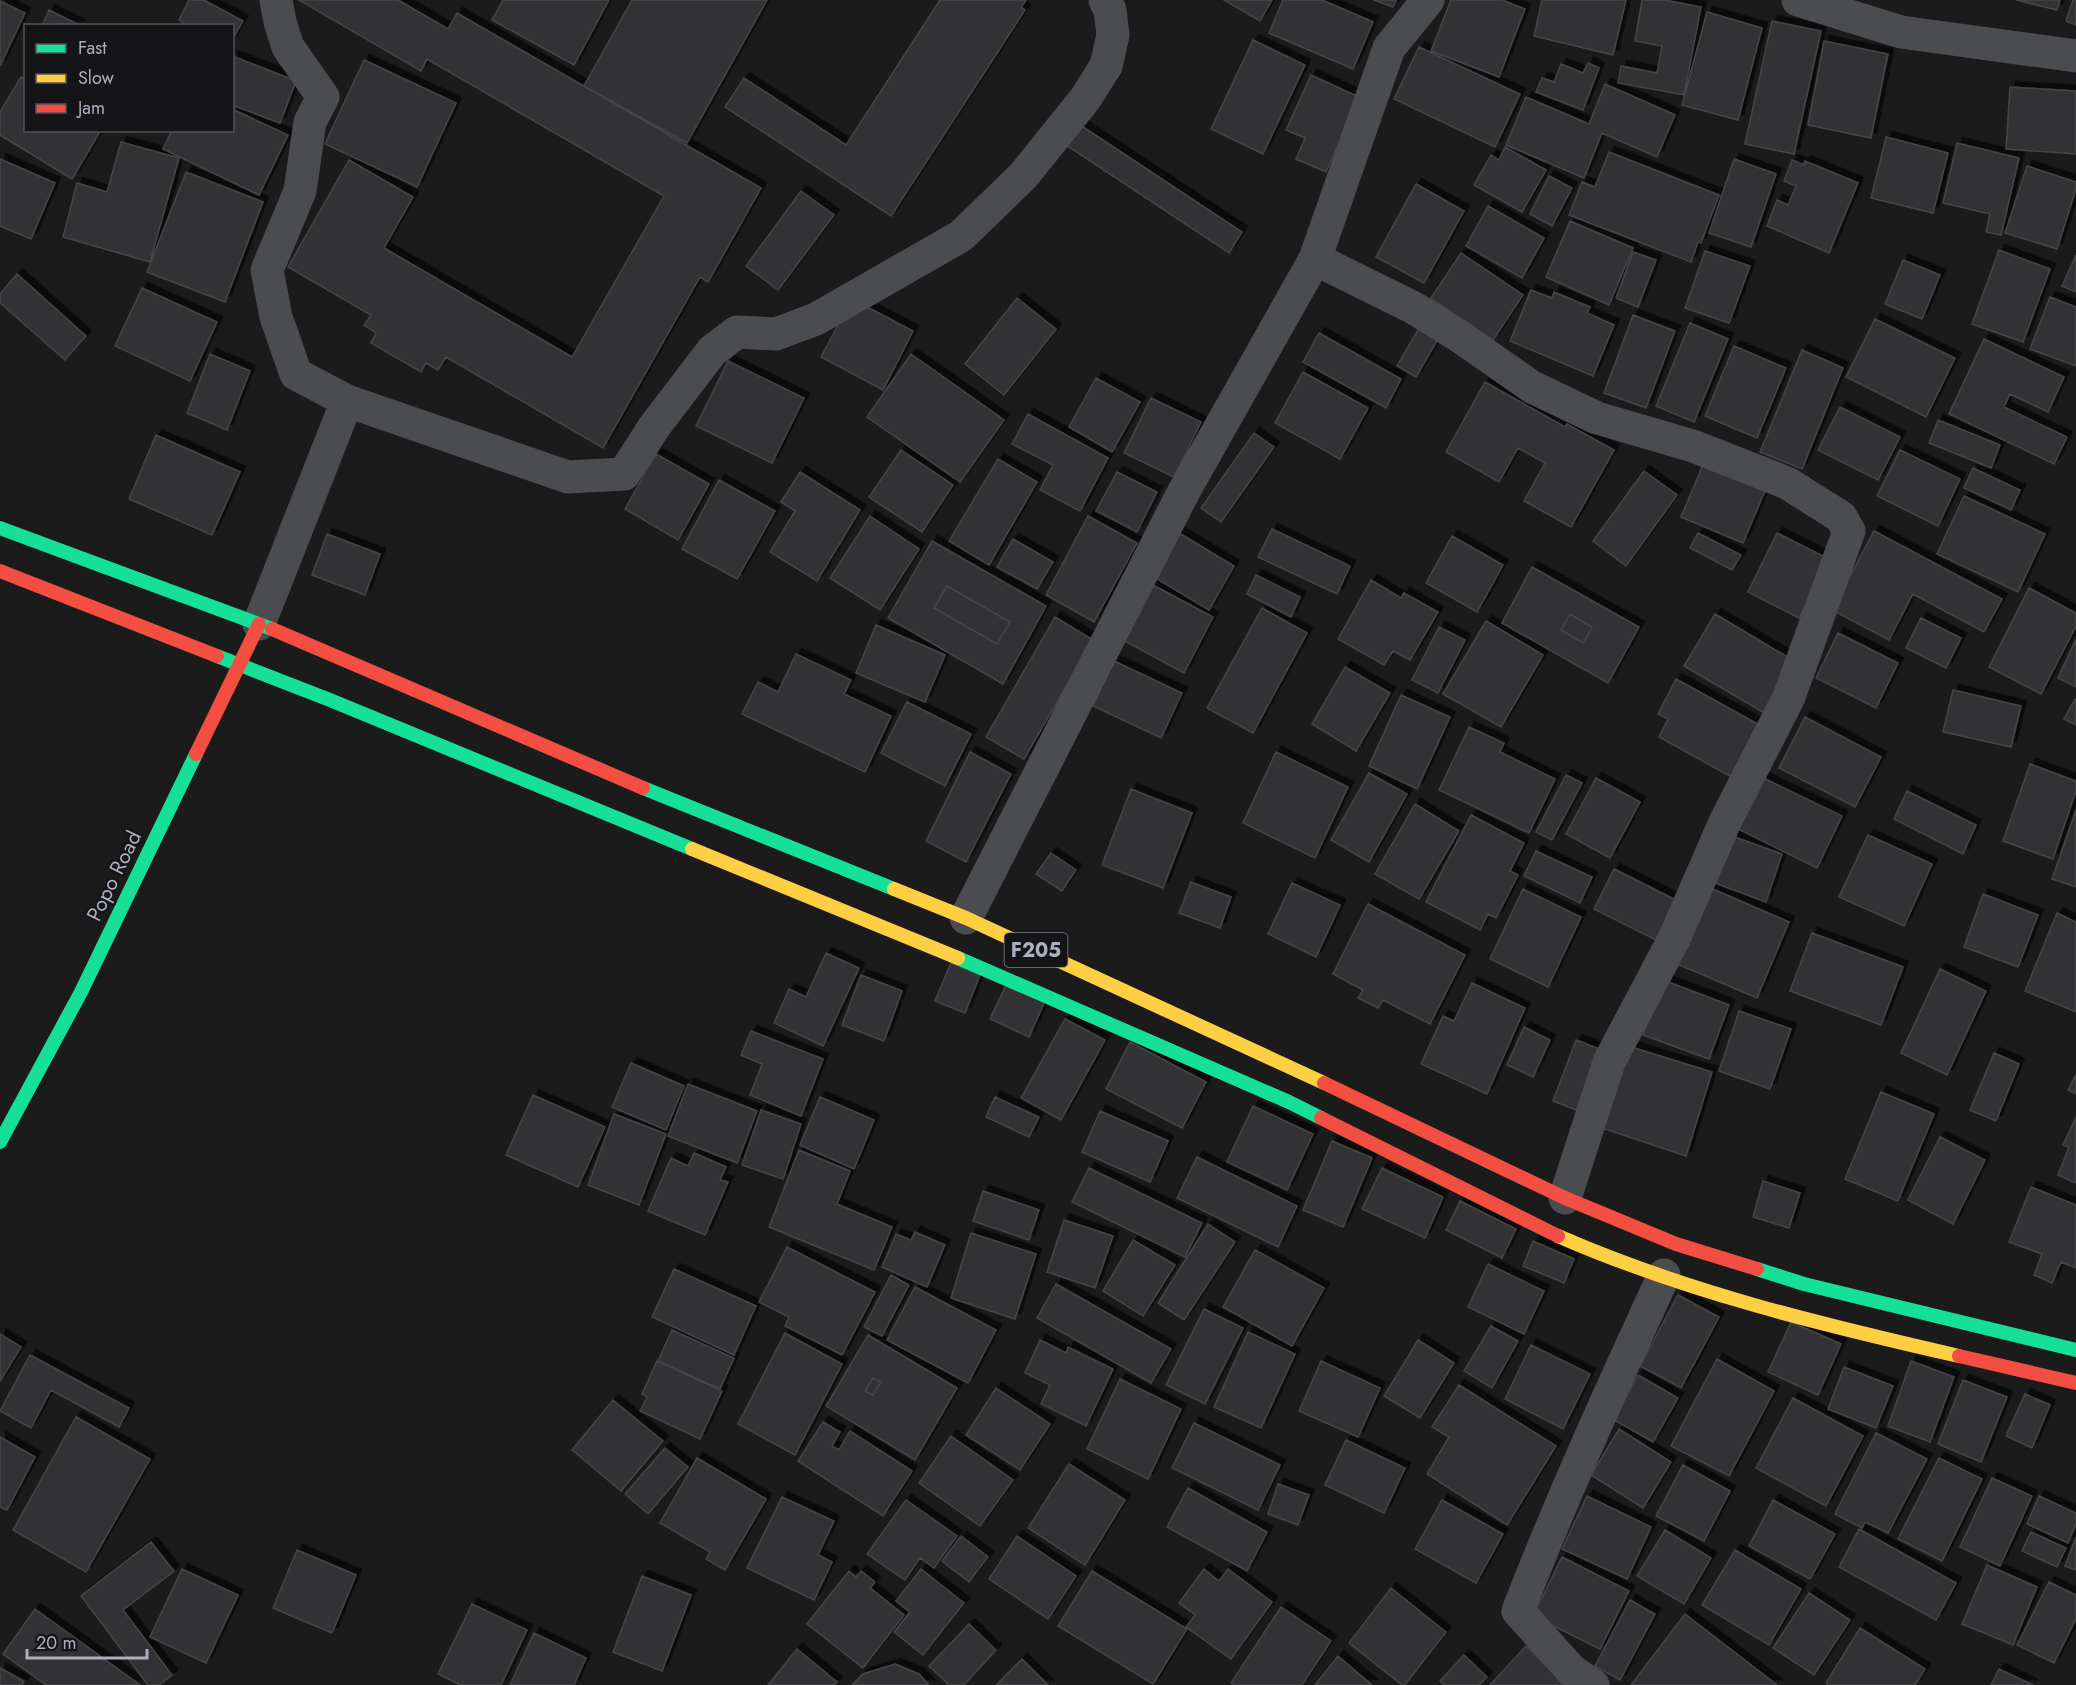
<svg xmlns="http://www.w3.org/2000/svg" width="2076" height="1685" viewBox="0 0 2076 1685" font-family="Jost,sans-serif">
<defs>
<filter id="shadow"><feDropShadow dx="5.5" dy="-5.5" stdDeviation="0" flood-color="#0009"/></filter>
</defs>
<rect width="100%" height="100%" fill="#1b1b1c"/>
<path fill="#333334" stroke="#444548" stroke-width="1.5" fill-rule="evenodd" filter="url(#shadow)" d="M189,0H204L243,21L232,40V26H189L179,20Z
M299,0H398L448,29L457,13L761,188L708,282L700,277L603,448L446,357L438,370L426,363L421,372L371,343L376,333L364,325L371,315L288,267L349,160L413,197L384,248L572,357L664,196L427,59L421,71Z
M503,0H609L574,65L492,20Z
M632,0H767L687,143L584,86Z
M940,0H1026L1021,7L1025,10L891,216L725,107L744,78L846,145Z
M1224,0H1272L1260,21Z
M1283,0H1322L1373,22L1353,69L1269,33Z
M1374,0H1396L1393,7Z
M1451,0H1502L1525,9L1499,77L1431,51Z
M1542,0H1626L1613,55L1534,36Z
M1642,0H1665L1701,7L1684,95L1618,83L1621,66L1657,73L1662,46L1635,41Z
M2016,0H2060L2057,10Z
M2073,0H2076V25L2066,21Z
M0,1L25,13L0,66Z
M49,10L81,26H42Z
M1707,12L1762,28L1738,120L1682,105Z
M1772,21L1821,31L1794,154L1745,144Z
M1253,40L1305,65L1263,154L1211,129Z
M1824,41L1888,54L1871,138L1808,125Z
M1419,47L1520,94L1495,147L1394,99Z
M232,56L296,81L280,123L232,105Z
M364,60L456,103L417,187L325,144Z
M1588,63L1599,68L1583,110L1536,92L1542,78L1554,82L1561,64L1583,73Z
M1311,75L1359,97L1326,172L1296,159L1305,138L1286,130Z
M21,77L26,80V130H101L72,179L0,135V112Z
M1605,84L1675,115L1657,157L1602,133L1584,178L1506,145L1526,97L1589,124Z
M2010,87L2076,91V154L2006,149Z
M232,109L288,135L259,195L163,149L172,130H232Z
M1071,119L1242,232L1229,253L1057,139Z
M1886,137L1948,153L1933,213L1871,198Z
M121,142L179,158L150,262L63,237L77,183L107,192Z
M1957,143L2019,158L2001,235L1986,232L1990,214L1943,203Z
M1505,147L1546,170L1522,212L1474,185L1491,155L1499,160Z
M1609,152L1719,195L1701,243L1698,242L1691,262L1569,215L1582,182L1595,187Z
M0,159L55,183L31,239L0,226Z
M1734,159L1776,174L1751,247L1709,233Z
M1792,160L1804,165L1805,161L1858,183L1829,253L1767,226L1777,200L1788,205L1796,186L1784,181Z
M2027,166L2076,182V189L2057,249L2005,233Z
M186,172L263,202L225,302L147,272Z
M1549,176L1572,188L1552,226L1530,214Z
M1416,184L1464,211L1424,283L1376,257Z
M801,191L834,215L778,290L746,266Z
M1488,206L1544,238L1522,278L1466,246Z
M1570,221L1633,248L1609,305L1546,277Z
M1999,250L2050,269L2023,342L1972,324Z
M1705,251L1750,266L1729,323L1685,308Z
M1633,252L1656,260L1638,307L1616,298Z
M1461,253L1523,295L1493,340L1431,298Z
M2076,255V292L2062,286Z
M1903,260L1940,275L1922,319L1885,304Z
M17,274L86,336L65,360L0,303V294Z
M142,288L217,322L190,381L115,346Z
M1531,290L1552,298L1554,292L1590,307L1587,313L1614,325L1593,376L1510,341Z
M2050,297L2076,307V366L2030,349Z
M1017,298L1056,329L1004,395L965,364Z
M852,299L913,331L883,390L821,357Z
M1633,315L1675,331L1646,408L1604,393Z
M1875,319L1955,358L1926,417L1846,377Z
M1690,323L1728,339L1694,422L1656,406Z
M1419,328L1438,339L1416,377L1397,366Z
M1319,333L1401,379L1386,408L1303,362Z
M1984,339L2064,377L2048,412L2010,394L2004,407L2067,437L2054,464L1949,414Z
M1734,346L1786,368L1757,438L1705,416Z
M1802,350L1843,368L1802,469L1760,452Z
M210,354L250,371L227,430L187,413Z
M911,354L1004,420L960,482L867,417Z
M728,361L804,398L772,463L696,426Z
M1303,372L1368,408L1340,459L1275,423Z
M1096,378L1140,402L1112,452L1069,427Z
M1485,382L1565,427L1567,424L1614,450L1571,527L1524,501L1545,463L1518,448L1499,482L1446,452Z
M1151,398L1201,422L1174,477L1124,453Z
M1840,407L1900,437L1878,480L1818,450Z
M1028,414L1108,458L1080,511L1040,490L1053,465L1012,444Z
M1938,420L2000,445L1991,468L1929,443Z
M1254,433L1274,447L1221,522L1201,508Z
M156,435L240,472L212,535L129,499Z
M901,450L953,485L922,532L869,497Z
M1900,450L1960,479L1938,526L1877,496Z
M656,454L709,484L678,540L625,509Z
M998,459L1037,482L989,565L949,541Z
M1705,460L1767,486L1743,543L1681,517Z
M1973,468L2020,490L2011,510L1964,488Z
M1644,471L1677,495L1626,566L1593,541Z
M800,472L860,510L817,581L770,552L795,511L781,502Z
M1117,472L1157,492L1137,532L1096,511Z
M719,480L775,511L737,579L682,549Z
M1964,496L2045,534L2018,592L1937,554Z
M870,516L919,549L880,610L830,578Z
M1088,516L1137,543L1094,622L1046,595Z
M1272,529L1350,566L1337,594L1258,557Z
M1874,531L2002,599L1984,632L1913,594L1889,640L1832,610Z
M1179,533L1234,566L1209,610L1154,577Z
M1698,533L1741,555L1732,570L1690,548Z
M1777,533L1829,559L1799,618L1748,592Z
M327,534L380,554L365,595L312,575Z
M1452,536L1503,565L1477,612L1426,583Z
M1013,539L1053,562L1037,589L997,567Z
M932,541L1046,606L1003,684L888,618ZM947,586L1010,622L997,644L934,608Z
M1532,567L1639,627L1608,683L1502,623ZM1570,614L1592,627L1583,643L1561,630Z
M1256,575L1300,597L1291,617L1247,594Z
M1371,580L1401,598L1404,593L1438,612L1410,660L1393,651L1384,665L1338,639Z
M1149,583L1213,617L1184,673L1121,639Z
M947,586L1010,622L997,644L934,608Z
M2029,588L2076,613V626L2041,694L1989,667Z
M1262,608L1307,633L1253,733L1207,708Z
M1570,614L1592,627L1583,643L1561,630Z
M1715,614L1796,662L1766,714L1684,666Z
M1055,617L1093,640L1024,759L986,737Z
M1921,618L1961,638L1946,668L1906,648Z
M1486,621L1543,655L1501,727L1443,694Z
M876,625L945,655L925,702L856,673Z
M1439,627L1465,640L1438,693L1412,680Z
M1838,633L1898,663L1876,708L1816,678Z
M2076,639V687L2058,678Z
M796,654L851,680L844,694L891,716L865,772L742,714L758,682L778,692Z
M1114,661L1182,693L1161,738L1093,706Z
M1345,667L1390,693L1356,751L1312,724Z
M1676,679L1765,728L1737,780L1659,737L1668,719L1658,714Z
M1953,690L2021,706L2011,747L1943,732Z
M1401,695L1450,717L1417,789L1369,766Z
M2075,699L2076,700V725L2064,719Z
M907,702L971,734L945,786L881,753Z
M1805,717L1881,757L1855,807L1779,768Z
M1469,727L1504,743L1500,752L1555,779L1529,833L1439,790Z
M970,752L1011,774L966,862L926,841Z
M1276,752L1348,787L1315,858L1243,823Z
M2030,764L2076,781V791L2053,859L2003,841Z
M1369,773L1407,794L1369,862L1331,840Z
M1566,775L1582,783L1552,840L1536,832Z
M1757,775L1842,816L1817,868L1732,826Z
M1596,778L1640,802L1610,858L1566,834Z
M1131,789L1192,813L1163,888L1102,865Z
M1907,791L1976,825L1963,854L1894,819Z
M1415,804L1459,831L1419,899L1375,874Z
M2076,810V887L2052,879Z
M1471,815L1524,843L1510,871L1518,875L1496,918L1488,914L1480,930L1426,902Z
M1868,835L1932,864L1904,926L1839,897Z
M1732,836L1782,854L1766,902L1715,883Z
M1536,851L1592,877L1580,903L1524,876Z
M1051,853L1076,870L1062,891L1036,874Z
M1614,869L1682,903L1662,943L1594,909Z
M1191,882L1231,897L1220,928L1179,913Z
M1292,883L1340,905L1316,957L1268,934Z
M1708,887L1789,922L1757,998L1675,963Z
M1523,889L1581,917L1548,987L1490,959Z
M1983,894L2038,915L2018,967L1964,947Z
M1368,904L1465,955L1430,1024L1383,1000L1378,1008L1358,998L1363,990L1333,974Z
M2057,913L2076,922V1012L2025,991Z
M1812,933L1903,967L1881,1025L1790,991Z
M826,953L859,968L823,1046L774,1023L789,989L806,997Z
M951,963L980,975L965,1013L935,1001Z
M1940,969L1986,991L1947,1075L1901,1053Z
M861,975L902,991L884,1041L842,1025Z
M1663,980L1729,1005L1709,1059L1643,1035Z
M1007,983L1045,1001L1029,1037L990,1019Z
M1472,983L1525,1008L1487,1094L1421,1064L1443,1016L1454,1021Z
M1739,1011L1791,1029L1770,1089L1719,1071Z
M1065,1019L1105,1040L1061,1120L1021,1098Z
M1524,1027L1550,1040L1533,1077L1507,1065Z
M751,1031L823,1059L801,1116L750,1095L762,1064L741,1055Z
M1576,1040L1599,1049L1576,1110L1553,1101Z
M1130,1042L1206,1082L1182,1128L1106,1089Z
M1628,1046L1712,1072L1686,1156L1602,1128Z
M1994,1053L2019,1064L1996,1121L1970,1110Z
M631,1063L684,1086L666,1130L612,1107Z
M2076,1074V1094L2068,1090Z
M688,1084L757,1111L737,1163L668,1136Z
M1881,1092L1934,1114L1898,1201L1845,1179Z
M533,1095L605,1127L578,1187L506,1155Z
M820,1097L874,1120L854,1169L800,1145Z
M995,1097L1039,1117L1029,1137L986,1117Z
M1253,1106L1313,1134L1287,1190L1227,1162Z
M761,1110L801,1124L783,1179L742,1165Z
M1100,1111L1168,1141L1150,1182L1082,1152Z
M614,1114L666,1134L639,1205L588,1185Z
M2076,1117V1183L2058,1175L2069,1147L2063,1145Z
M1940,1137L1985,1160L1953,1224L1908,1200Z
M1332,1141L1372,1158L1343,1227L1303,1210Z
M799,1150L850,1171L837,1204L892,1227L874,1270L769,1227Z
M694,1153L726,1167L720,1180L728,1182L705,1235L648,1211L671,1158L688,1166Z
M1197,1157L1297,1206L1278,1247L1177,1198Z
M1089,1168L1202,1223L1185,1257L1072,1202Z
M1382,1168L1443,1197L1425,1238L1362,1209Z
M1763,1181L1800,1193L1789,1228L1753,1217Z
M2031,1187L2076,1205V1268L2061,1262L2052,1283L2034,1275L2042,1254L2009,1242Z
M983,1191L1039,1210L1029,1240L973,1221Z
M1460,1201L1516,1229L1502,1258L1446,1230Z
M1064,1220L1113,1236L1095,1288L1047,1272Z
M1208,1224L1235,1242L1184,1320L1158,1303Z
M915,1232L945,1245L927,1287L882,1267L896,1234L911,1240Z
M971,1233L1036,1254L1015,1319L951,1298Z
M1133,1240L1175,1265L1143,1316L1103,1291Z
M1533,1241L1574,1259L1564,1283L1523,1266Z
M787,1247L875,1292L842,1355L785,1326L789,1317L759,1302Z
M1255,1250L1324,1288L1292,1346L1223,1307Z
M1488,1264L1544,1291L1524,1334L1468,1307Z
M674,1269L756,1306L734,1355L652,1317Z
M891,1275L909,1285L882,1336L864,1327Z
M1056,1284L1171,1349L1151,1383L1037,1318Z
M915,1287L996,1330L968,1383L887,1340Z
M1678,1295L1719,1317L1681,1388L1640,1366Z
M1204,1309L1243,1328L1205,1404L1166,1385Z
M1791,1322L1841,1344L1818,1395L1768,1372Z
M1491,1326L1518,1341L1492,1388L1464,1371Z
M672,1330L734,1358L720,1389L658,1361Z
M1248,1332L1295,1354L1261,1428L1214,1407Z
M785,1333L842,1364L795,1455L738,1424Z
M0,1334L21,1347L0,1381Z
M868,1335L957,1388L915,1460L826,1406ZM873,1378L881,1382L873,1395L865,1391Z
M1040,1340L1066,1353L1068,1347L1113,1369L1086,1426L1041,1404L1050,1385L1025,1373Z
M1418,1340L1454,1363L1420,1418L1384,1396Z
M1531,1345L1590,1374L1563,1429L1505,1399Z
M30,1355L129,1408L119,1427L51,1390L31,1428L0,1411Z
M1717,1359L1774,1391L1729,1476L1671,1446Z
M657,1361L722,1391L700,1439L640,1411L647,1397L642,1394Z
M1321,1361L1380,1388L1358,1437L1299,1411Z
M1911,1361L1954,1377L1930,1442L1888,1426Z
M1844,1367L1893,1386L1876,1428L1828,1409Z
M1638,1375L1678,1398L1653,1442L1614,1420Z
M873,1378L881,1382L873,1395L865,1391Z
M1120,1379L1181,1409L1148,1479L1087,1449Z
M1963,1380L2007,1397L1981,1462L1938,1444Z
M1459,1385L1556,1446L1507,1525L1427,1474L1449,1437L1432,1427Z
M996,1388L1050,1424L1020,1470L966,1435Z
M2025,1394L2050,1405L2032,1448L2006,1436Z
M1793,1398L1863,1436L1826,1506L1756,1468Z
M613,1400L663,1441L621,1491L572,1450Z
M76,1417L150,1459L86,1572L13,1530Z
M823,1422L840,1432L832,1446L839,1450L850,1431L912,1471L883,1516L798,1461Z
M1194,1423L1280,1465L1258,1510L1172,1468Z
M1619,1429L1671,1462L1643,1508L1591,1475Z
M1876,1433L1927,1459L1888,1533L1865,1522L1862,1528L1835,1514Z
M951,1436L1013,1480L980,1526L919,1483Z
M0,1437L35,1457L7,1510L0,1507Z
M1346,1440L1405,1468L1384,1513L1325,1485Z
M665,1448L688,1467L648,1514L625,1494Z
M697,1458L766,1499L725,1570L706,1559L710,1552L660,1523Z
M1939,1458L1982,1479L1942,1561L1898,1539Z
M1069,1464L1125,1500L1085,1565L1028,1528Z
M1683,1465L1730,1491L1704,1541L1656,1516Z
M1992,1478L2032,1496L2000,1566L1960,1547Z
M1278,1484L1309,1495L1298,1525L1268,1514Z
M1188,1488L1267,1532L1247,1571L1167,1527Z
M1587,1496L1651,1527L1627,1579L1562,1549Z
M2039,1496L2076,1513V1524L2068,1543L2027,1524Z
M782,1497L834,1521L818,1555L832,1562L814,1600L747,1568Z
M906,1500L957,1536L934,1568L920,1558L905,1580L867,1554Z
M1442,1500L1503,1534L1476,1583L1415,1549Z
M1773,1500L1835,1534L1810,1579L1749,1546Z
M1859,1529L1956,1583L1936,1620L1839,1567Z
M1665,1530L1711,1558L1684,1604L1637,1576Z
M2031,1532L2066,1548L2057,1567L2022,1551Z
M961,1536L988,1557L969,1582L942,1561Z
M1017,1536L1076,1576L1048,1619L989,1579Z
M2076,1537V1570L2065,1566Z
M151,1542L174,1571L123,1610L172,1675L159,1685H148L81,1596Z
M297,1550L356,1575L332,1633L273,1608Z
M1735,1550L1801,1589L1769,1645L1702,1605Z
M1562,1557L1629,1591L1600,1649L1533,1616Z
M1987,1565L2037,1587L2013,1645L1962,1624Z
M182,1569L238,1595L206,1663L150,1637Z
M921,1569L964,1603L923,1655L894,1632L910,1612L896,1601Z
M1204,1569L1219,1581L1228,1569L1272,1602L1231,1659L1186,1627L1195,1615L1179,1603Z
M849,1571L856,1577L861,1571L875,1582L870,1588L904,1615L863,1668L807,1624Z
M1092,1571L1187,1629L1153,1684L1058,1626Z
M642,1576L691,1595L662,1671L613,1652Z
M2049,1582L2076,1595V1619L2054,1663L2017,1645Z
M1391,1588L1446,1632L1405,1685H1402L1349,1643Z
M1809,1593L1850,1620L1814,1675L1773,1648Z
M1630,1600L1655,1614L1620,1680L1595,1666Z
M472,1604L527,1630L501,1685H460L438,1674Z
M1281,1607L1331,1641L1302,1685H1235L1231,1683Z
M35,1609L140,1685H46L3,1654Z
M1685,1614L1777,1685H1631Z
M969,1624L996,1650L964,1685H949L929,1666Z
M1860,1628L1925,1669L1915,1685H1828L1826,1683Z
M534,1633L586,1658L574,1685H510Z
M1526,1646L1567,1685H1490Z
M797,1649L837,1682L834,1685H768Z
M1464,1655L1487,1677L1479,1685H1444L1440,1681Z
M1338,1656L1372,1685H1315Z
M1022,1659L1048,1685H996Z
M895,1664L919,1674L929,1685H852L863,1674Z
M0,1668L24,1681L22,1685H0Z
M1999,1669L2033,1685H1991Z"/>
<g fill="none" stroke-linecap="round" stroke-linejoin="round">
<path stroke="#4b4c4f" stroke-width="33" d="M276,0L280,22L288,47L323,97L310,122L300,191L267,270L276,317L296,374L347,401L568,477L624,474L654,427L712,351L737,332L776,334L816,319L961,236L1023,176L1085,99L1106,66L1113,35L1110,10L1105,0
M1798,0L1901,32L2076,56
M1315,259L1414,308L1462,338L1532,387L1597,418L1693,446L1787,483L1841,517L1849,531L1789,697L1725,822L1674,939L1609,1062L1565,1198
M259,624L347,401
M966,918L1183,493L1315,259L1389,48L1428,0
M1593,1685L1572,1671L1518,1611C1562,1497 1613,1386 1664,1275"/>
<path stroke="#16e098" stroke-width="14" d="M0,528L272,629
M217,656L330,700L692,849
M643,788L894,889
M958,958L1289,1102L1321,1118
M0,1142L81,992L196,754
M1757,1269L1804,1284L2076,1350"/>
<path stroke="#ffcf43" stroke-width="14" d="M692,849L958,958
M894,889L966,918L1324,1083
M1558,1236C1686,1292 1823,1325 1959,1356"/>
<path stroke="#f24e42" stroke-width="14" d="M0,571L217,656
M272,629L643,788
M196,754L259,624
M1324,1083L1565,1198L1676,1244L1757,1269
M1321,1118L1558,1236
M1959,1356L2076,1383"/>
</g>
<g text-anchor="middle" stroke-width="4.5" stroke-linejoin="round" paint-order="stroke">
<rect fill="#151518" stroke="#7f828c" stroke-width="1.5" x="1004.5" y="933" width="63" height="34" rx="4.5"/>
<g font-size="20" font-weight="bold" fill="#acb0bd">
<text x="1036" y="957">F205</text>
</g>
<g font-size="21" fill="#acb0bd" stroke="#151518">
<text transform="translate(114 876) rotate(-64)" y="7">Popo Road</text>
</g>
</g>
<rect x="24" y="24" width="210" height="108" fill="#151518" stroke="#51535a" stroke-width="1.5"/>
<rect x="36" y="44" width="30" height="9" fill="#16e098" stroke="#51535a" stroke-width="1.5"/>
<text x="78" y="54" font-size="18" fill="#acb0bd">Fast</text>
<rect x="36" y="74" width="30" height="9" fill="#ffcf43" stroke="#51535a" stroke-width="1.5"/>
<text x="78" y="84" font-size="18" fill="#acb0bd">Slow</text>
<rect x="36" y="104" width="30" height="9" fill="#f24e42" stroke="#51535a" stroke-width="1.5"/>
<text x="78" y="114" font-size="18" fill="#acb0bd">Jam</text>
<path d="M27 1649v9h120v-9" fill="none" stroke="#acb0bd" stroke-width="3"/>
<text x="36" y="1649" font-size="18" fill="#acb0bd" stroke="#151518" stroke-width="4.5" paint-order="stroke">20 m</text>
</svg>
